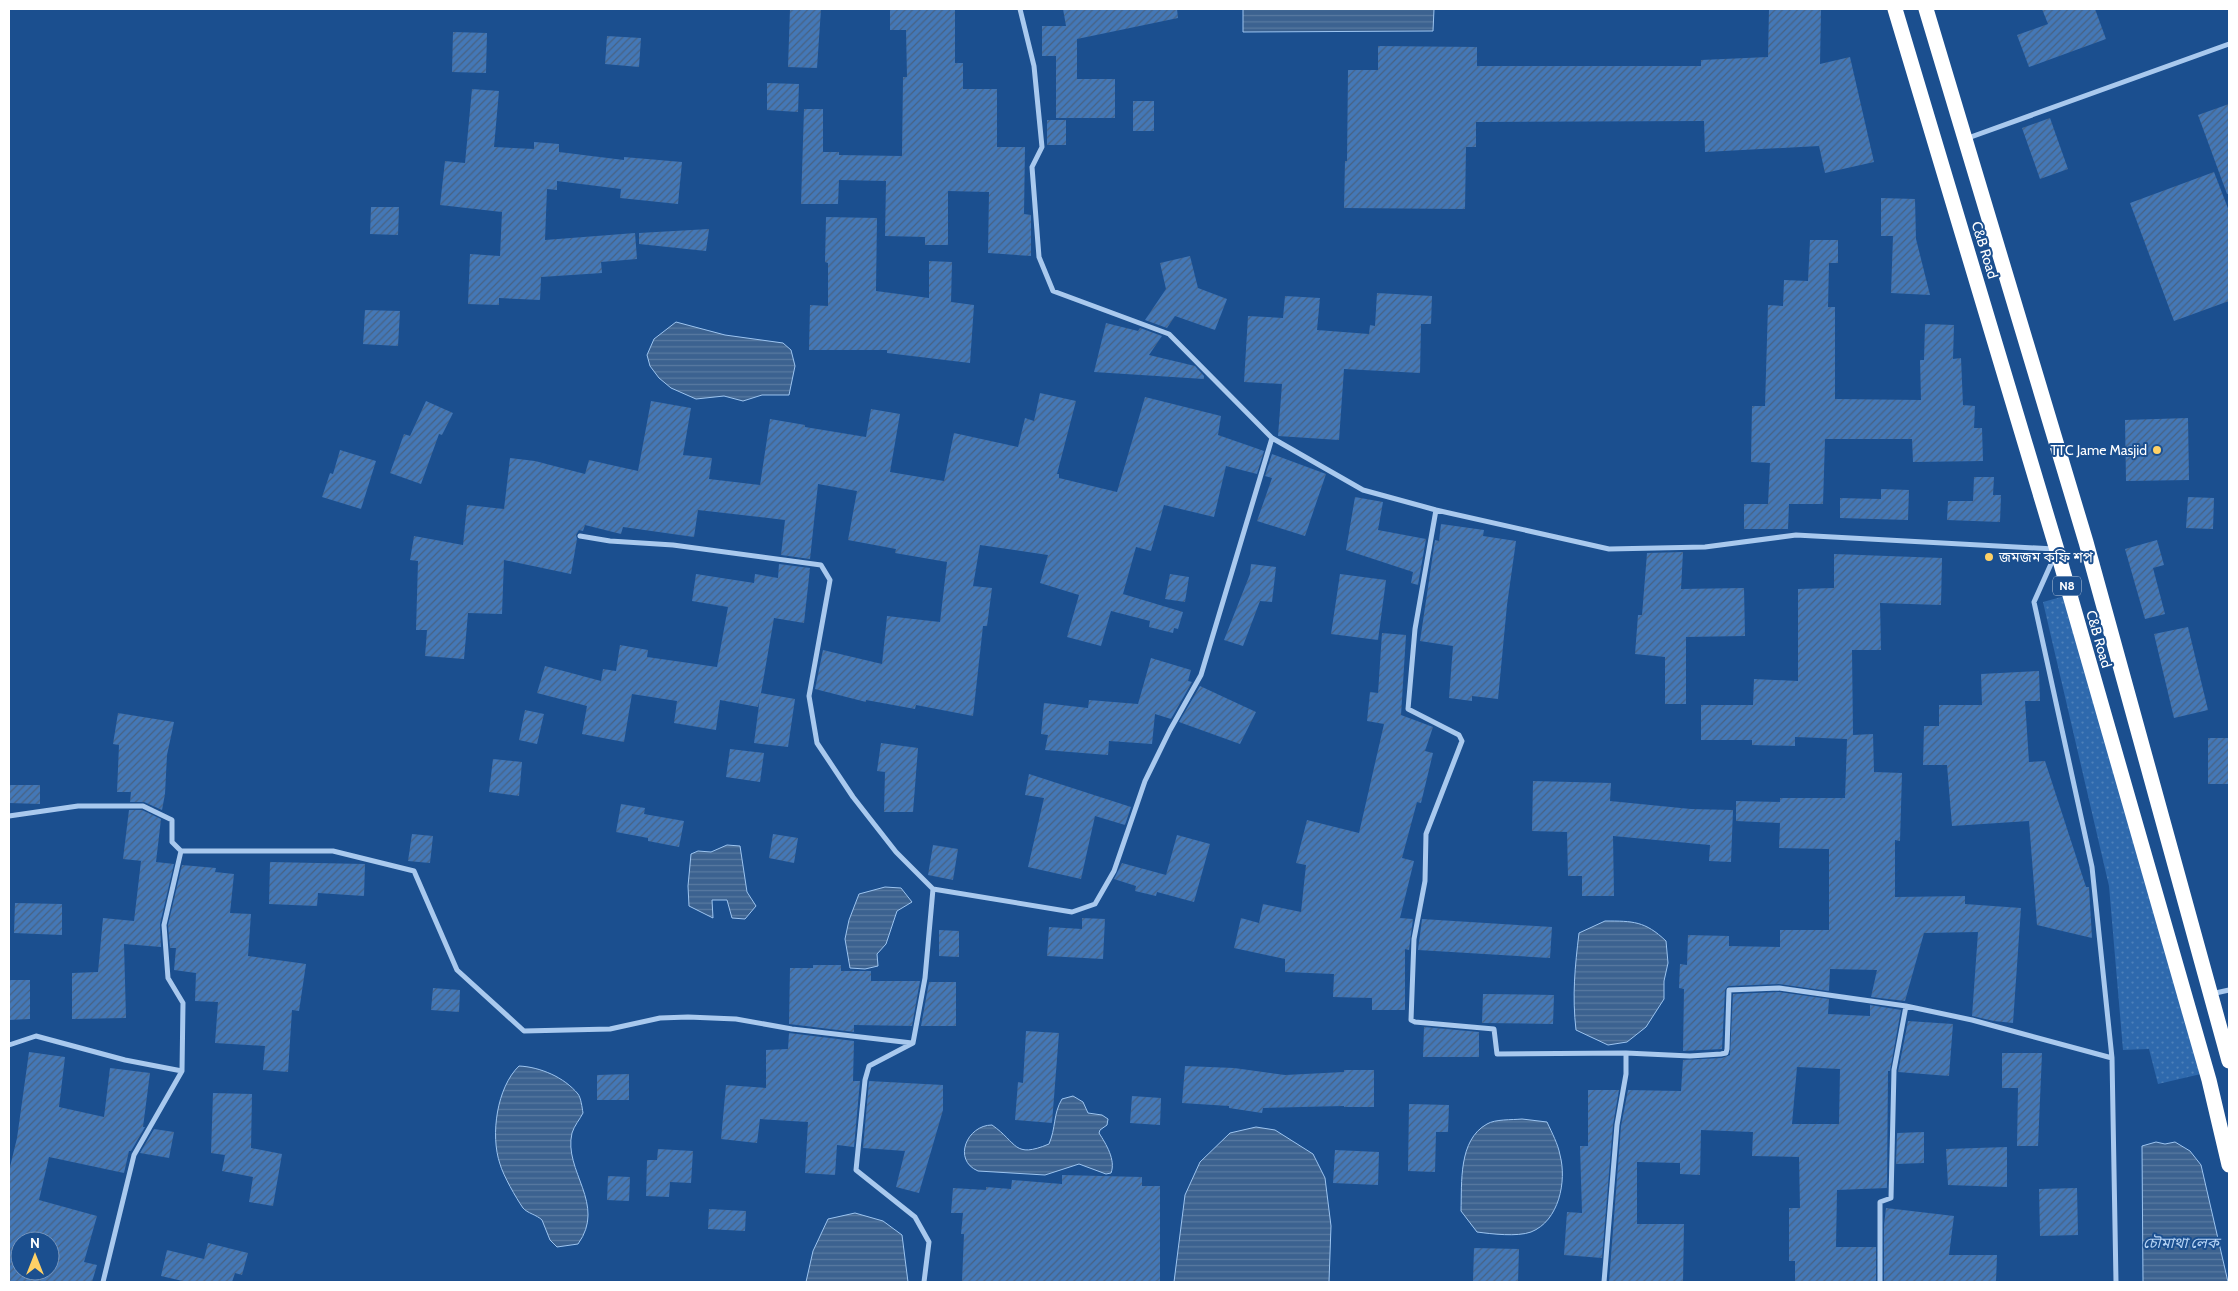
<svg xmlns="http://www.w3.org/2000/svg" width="2238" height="1291" viewBox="0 0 2238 1291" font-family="Cabin,'Noto Sans Bengali',sans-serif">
<defs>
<pattern id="park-dots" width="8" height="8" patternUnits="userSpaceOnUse" patternTransform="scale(1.25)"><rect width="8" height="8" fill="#2e69ad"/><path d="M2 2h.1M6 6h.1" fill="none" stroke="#4d80b9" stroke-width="1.8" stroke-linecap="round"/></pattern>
<pattern id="water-rules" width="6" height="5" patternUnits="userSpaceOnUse" patternTransform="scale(1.25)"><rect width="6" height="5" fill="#3c6290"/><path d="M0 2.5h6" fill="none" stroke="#597aa1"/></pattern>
<pattern id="building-hatch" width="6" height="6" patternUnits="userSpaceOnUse" patternTransform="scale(1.25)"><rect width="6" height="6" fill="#4478b7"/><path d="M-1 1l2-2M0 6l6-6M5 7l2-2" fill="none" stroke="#486282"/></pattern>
</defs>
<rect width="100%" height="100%" fill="#1b4f8f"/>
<path fill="url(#park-dots)" d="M2072,594L2201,1074L2158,1084L2149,1049L2123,1050L2109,886L2043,602Z"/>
<path fill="url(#water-rules)" stroke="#9cc4f0" d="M1243,9H1434L1433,31L1243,32Z
M676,322L725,335L783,343L791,350L795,366L789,395H762L743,401L724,396L696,399L671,388L659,378L650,366L647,355L654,339Z
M727,845L740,846L747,892L756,906L745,919L732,918L727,900H712L713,918L689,906L688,886L691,854L698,851L711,852Z
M885,887L901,888L912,902L897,911L886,944L877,954L878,966L865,969L850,968L845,939L849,920L859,894Z
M1605,921C1633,921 1645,921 1666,941L1668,963L1664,981V999L1646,1027L1627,1042L1608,1045L1576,1030C1572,996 1575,966 1579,933Z
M519,1066C540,1067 564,1077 578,1094C581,1098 582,1107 583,1113C580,1119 574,1126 572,1133C563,1171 607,1204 578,1244L557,1247L550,1240L542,1220C537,1215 527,1213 523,1208C516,1198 503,1175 500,1164C490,1135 497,1087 519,1066Z
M1073,1096L1083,1102L1088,1113L1102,1115L1108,1119L1107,1125L1100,1130L1099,1133C1106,1144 1116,1160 1111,1173L1106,1174L1079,1164L1045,1175L978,1171C952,1160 967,1125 992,1125C1018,1143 1013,1159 1049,1144C1056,1128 1053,1114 1062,1099Z
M1522,1119L1547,1122C1552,1133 1558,1144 1560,1155C1567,1181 1559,1221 1531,1232C1517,1237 1492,1234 1477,1232L1461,1211C1462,1183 1458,1140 1487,1124C1495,1119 1512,1120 1522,1119Z
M1256,1127L1275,1130L1313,1154L1325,1178L1331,1226L1329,1282H1174L1185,1195L1200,1162L1230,1133Z
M2156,1142L2165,1144L2175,1142L2190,1151L2201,1165L2228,1282H2143L2142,1146Z
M855,1213L883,1221L902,1235L908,1282H806L813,1251L828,1219Z"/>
<path fill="url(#building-hatch)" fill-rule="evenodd" d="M790,9H821L817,68L788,67Z
M890,9H955V63H963V89H997V147H1025L1024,214L1031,215V256L988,253L989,192L948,191V245H925V237L885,236L886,181L839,180L838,204H801L804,109H823V152H839V155L902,156L903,77H907L906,30H890Z
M1063,9H1177L1178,18L1077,39V79H1115V118H1056V56H1042V26H1066Z
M1769,9H1821L1820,64L1850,57L1874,162L1825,173L1819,146L1705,152L1704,121L1476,122V147H1466L1465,209L1344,208L1345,161H1347L1348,70H1378V46L1477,47V66H1701V60L1768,57Z
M2042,9H2095L2106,39L2029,67L2017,35L2048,24Z
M453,32L487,33L486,73L452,72Z
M607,36L641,38L639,67L605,64Z
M767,83L799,84L798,112L767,110Z
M472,89L499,91L494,147L534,149V142L559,144V152L624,160V157L682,162L678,204L620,198L621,189L557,181V190L547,189L545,240L635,233L637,259L601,262L602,273L541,277L540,300L499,298V305L468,304L470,254L500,256L502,212L440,205L445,161L465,163Z
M1133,101H1154V131H1133Z
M2229,104V194H2227L2198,115Z
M2050,118L2068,169L2040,179L2022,128Z
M1047,120H1066V145H1047Z
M2214,172L2229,211V301L2174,321L2130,203Z
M1881,198L1915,199L1916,239L1930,295L1891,293L1893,236H1881Z
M371,207H399L398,235L370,234Z
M826,217L877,218L876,291L929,298V261L952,262L951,302L974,305L970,363L887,353V350H809L810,305L828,306V263L825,262Z
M709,229L706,251L639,244V233Z
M1810,240H1838V263H1829L1828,307H1835V399L1921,400L1920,360H1924L1925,324L1954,325L1953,359L1961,358L1963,405L1975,406L1974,428H1982L1983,461L1913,462L1912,439H1825L1823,504H1789L1788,529H1744V504H1768L1770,463L1751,462L1752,406H1765L1768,305L1783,306L1784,280L1808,281Z
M1190,256L1198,288L1227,299L1215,330L1175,316L1167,328L1145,320L1166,289L1160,263Z
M1377,293L1432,296L1431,324H1421L1420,373L1344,369L1339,440L1278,436L1282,384L1244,382L1248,316L1283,318L1285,296L1320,298L1317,330L1369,334L1370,325L1375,326Z
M365,310L400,311L398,346L363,344Z
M1106,323L1138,331L1140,328L1162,336L1149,355L1195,366L1204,376V379L1094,372Z
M1040,393L1076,401L1057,474H1059V478L1117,492L1145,397L1221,416L1218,435L1264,451L1257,474L1226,466L1214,517L1164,505L1151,551L1136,547L1123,594L1183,612L1178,629L1174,628L1173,633L1149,627L1150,621L1111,611L1101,646L1067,637L1079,595L1040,583L1048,555L980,545L973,586L992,588L987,626H983L973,716L916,705L915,709L866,700V702L815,689L823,650L882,664L887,616L940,622L947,562L895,553L896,549L848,540L857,491L818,484L810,559L781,555L785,520L698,510L694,537L623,527L621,534L585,525L583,531L579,530L576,535L577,539L571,574L504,560L502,614L468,613L464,659L425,656L427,630H416L418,561L410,560L414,536L463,545L467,505L504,509L510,458L535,461L585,474L589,460L638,471L651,401L691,408L683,455L712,458L709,479L760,485L770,419L805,425V427L866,437L871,409L900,414L890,472L944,481L954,433L1018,447L1025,418L1034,421Z
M426,401L453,413L442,435L439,434L421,484L390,473L404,434L410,436Z
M2188,418L2189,480L2126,481L2125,420Z
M340,450L376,461L361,509L322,497L330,473L333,474Z
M1272,454L1326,474L1305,536L1257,521L1272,478L1265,476Z
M1974,477H1994L1993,495H2001L2000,522L1947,520L1948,501H1973Z
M1881,489L1909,490L1908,520L1840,518V498L1881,499Z
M1355,497L1383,502L1378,530L1426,539L1418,585L1411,583L1413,572L1346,550Z
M2188,497L2214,498L2213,529L2186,528Z
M1441,524L1484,530L1483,536L1516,541L1507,605L1498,699L1472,696V701L1449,698L1453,646L1420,641L1435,540L1439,541Z
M2157,540L2164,565L2153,568L2165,614L2145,619L2125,549Z
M1683,552L1681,589L1744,588L1745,636L1686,637V704H1665V657L1635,654L1638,615H1642L1647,553Z
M1834,554L1942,558L1941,605L1880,603L1881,650H1852L1853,735L1873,734L1874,772L1902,773L1900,841L1895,840V897L1965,896V904L2021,908L2013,1023L1994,1021L1972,1016L1978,932L1924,933L1905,1001L1871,997L1877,970L1830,969L1829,991L1779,984L1728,986L1725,990L1722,1049L1683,1051L1684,989L1679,988L1680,964L1687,965L1688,935L1729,936V946L1780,947V930H1829V849L1779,848L1780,823L1736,821V801L1780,802V798H1845L1847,739L1795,737V746L1752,745V740H1701V705H1753L1754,679L1798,681V589L1834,588Z
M779,564L810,568L804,623L774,618L761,693L795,699L788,747L754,743L760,697L758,707L720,700L716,730L674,723L677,701L632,694L624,742L582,734L587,706L537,693L545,666L601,681L603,669L616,671L620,645L648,650L647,657L717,667L728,607L692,601L696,574L754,583L755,574L778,578Z
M1251,564L1276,567L1272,602L1260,601L1243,646L1224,640L1250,574Z
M1170,574L1189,577L1185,602L1165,599Z
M1340,574L1386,580L1378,640L1331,634Z
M2188,627L2208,710L2174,718L2154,634Z
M1382,633L1406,635L1401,715L1433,727L1425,751L1433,753L1421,803L1417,802L1402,858L1414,861L1400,918L1413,919L1409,950L1405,949V1010H1372V998L1333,997L1334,974L1285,972V959L1234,948L1241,918L1259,923L1263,904L1301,912L1306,865L1296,863L1307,820L1359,833L1384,724L1367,721L1370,692L1378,693Z
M1151,658L1191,670L1188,681L1192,682L1171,719L1155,714L1152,744L1109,741L1108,755L1045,750L1048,735L1041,734L1044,703L1088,708L1089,700L1138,704Z
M2039,671L2040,701H2025L2029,762L2045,761L2086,887H2089L2092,938L2037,925L2029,821L1952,826L1947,765H1923L1924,726H1939V705H1982L1981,674Z
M1200,686L1256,712L1240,744L1179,722Z
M525,710L544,714L537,744L519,740Z
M118,713L174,722L167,755L165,794L162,810L144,802H130L131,792H117L119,745L113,744Z
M2208,738H2229V784H2208Z
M881,743L918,748L913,812H884L885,772L877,771Z
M730,749L764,753L760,782L726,777Z
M493,759L522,762L519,796L489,792Z
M1029,774L1131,807L1125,825L1095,816L1081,879L1028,867L1044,798L1025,795Z
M1533,781L1611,783L1610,801L1691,809L1733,810L1731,862L1709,861L1710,845L1613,836L1614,896H1582V876H1568L1567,832L1532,831Z
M9,785H40V804L9,803Z
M621,804L645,808L644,814L684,821L679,847L648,841V838L616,832Z
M129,810H142L161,819L156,862L174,864L160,924L161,947L124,944L126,1018L72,1019V973L98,972L103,918L134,921L141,861L152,862L123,859Z
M412,834L433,836L430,863L408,861Z
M773,834L798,838L794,863L769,858Z
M1177,835L1210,844L1194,902L1157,892L1156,896L1135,891L1136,886L1114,879L1122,863L1166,875Z
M933,845L958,849L953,880L928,875Z
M270,862L365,864L364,896L318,893L317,906L269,904Z
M182,865L216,868L215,872L234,874L230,913L251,914L248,956L306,964L299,1011L292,1010L288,1072L263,1070L265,1046L215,1043L218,1002L195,1001L196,973L174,970L176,948H170L168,925Z
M15,903L62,904V935L14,933Z
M1082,918L1105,919L1103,959L1047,956L1049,927L1082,929Z
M1422,919L1552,927L1550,958L1418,950Z
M939,930L959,931V957L939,956Z
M813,965H841V971H871V981H920L912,1026L854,1025V1032L789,1024L790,968H813Z
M9,980H30V1019L9,1020Z
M929,982H956V1026H921Z
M433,988L460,990L459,1012L431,1010Z
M1779,992L1829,999L1828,1014L1870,1016V1005L1901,1010L1890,1071H1888L1887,1188L1837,1190L1836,1247H1876V1282L1795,1281V1261H1789V1208H1800L1799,1157L1752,1156L1753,1132L1701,1130L1700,1175L1680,1174V1163L1637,1162V1224H1684L1683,1282H1609L1621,1126L1628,1090L1681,1091L1683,1060L1722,1058L1730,1055L1733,994ZM1797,1067L1840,1069L1839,1124H1792Z
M1483,994L1554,995L1553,1024L1482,1023Z
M1908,1021L1953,1024L1949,1076L1898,1072Z
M1424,1027L1479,1032V1057H1423Z
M1026,1031L1059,1033L1052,1123L1015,1120L1018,1082L1023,1083Z
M789,1033L854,1041L853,1081H860L854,1147L837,1145L835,1175L805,1173L808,1122L760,1119L757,1143L721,1139L726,1085L766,1088V1050L788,1049Z
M29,1052L65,1057L59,1107L104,1117L110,1068L150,1073L143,1127H145L131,1151H129L124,1173L49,1157L39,1200L97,1216L84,1262L97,1265L92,1282H9V1171L17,1138ZM20,1241H50V1271H20Z
M2002,1053H2042L2038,1146H2017L2018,1088H2002Z
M1185,1066L1234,1068L1285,1075L1344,1072V1070H1374V1107H1344V1106L1263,1108L1262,1113L1229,1108V1106L1182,1103Z
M629,1074V1100H597V1075Z
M869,1081L943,1085V1110L919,1193L896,1187L905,1151L863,1148Z
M1588,1090H1619L1613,1125L1602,1258L1564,1255L1567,1212L1582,1213L1580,1146H1588Z
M213,1093L252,1094L251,1148L282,1154L273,1206L249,1202L253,1177L222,1171L225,1155L211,1153Z
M1132,1096L1161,1098L1160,1125L1130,1123Z
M1409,1104L1449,1105L1448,1132H1436L1435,1172L1408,1171Z
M154,1129L174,1132L169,1158L140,1153Z
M1924,1132V1163L1896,1164L1897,1133Z
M2007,1147V1187L1948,1185L1946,1149Z
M658,1149L693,1151L691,1183L670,1182L669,1197L646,1196L647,1160H657Z
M1335,1150L1379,1152L1378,1185L1333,1183Z
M1062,1175L1142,1177V1186H1160V1282L962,1281L964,1234H961L963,1213H951L953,1188L986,1190V1187L1011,1189L1012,1180L1062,1184Z
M608,1176L630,1177L629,1201L607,1200Z
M2077,1188L2078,1235L2040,1236L2039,1189Z
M1886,1208L1954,1216L1949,1255H1997L1996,1282H1884V1225Z
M709,1209L746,1211L745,1231L708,1229Z
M208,1243L248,1253L242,1275L235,1273L232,1282H187L161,1276L167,1250L204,1259Z
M1474,1248L1519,1249L1518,1282L1473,1281Z"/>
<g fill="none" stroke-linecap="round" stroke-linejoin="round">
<path stroke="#a9c9ee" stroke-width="5" d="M1020,9L1034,66L1042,147L1032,167L1039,257L1053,291L1169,334L1272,438L1363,490L1436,510L1609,549L1705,547L1796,535L2054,549
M1968,138L2229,44
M1436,510L1415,629L1408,709L1459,735L1462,741L1426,834L1425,881L1414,939L1411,1020L1415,1022L1494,1029L1497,1054L1626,1053L1690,1056L1721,1054L1726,1053L1727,1049L1729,990L1779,988L1906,1006L1972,1020L2112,1058
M580,536L610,541L673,545L821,565L830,580L809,696L817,743L853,797L896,852L933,889L925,978L913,1043L869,1066L865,1080L856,1170L915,1217L929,1242L924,1282
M2055,555L2034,602L2092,867L2112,1058L2116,1282
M9,816L78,806H143L172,820V842L181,851H333L414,871L457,970L524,1031L610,1029L660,1018L688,1017L736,1019L792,1029L912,1043
M933,889L1072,912L1095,904L1114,871L1145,781L1170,730L1201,675L1272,438
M2211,994L2229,990
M9,1045L36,1036L125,1060L182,1071
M103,1282L134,1155L182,1071L183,1003L168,978L164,925L181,851
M1604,1282L1617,1125L1626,1074V1053
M1880,1282V1202L1891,1198L1894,1070L1906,1006"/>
<path stroke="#fff" stroke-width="15" d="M1895,9L2057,550L2209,1080L2229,1165
M1926,9L2086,542L2229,1061"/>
</g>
<g fill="#ffd166" stroke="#1b4f8f" stroke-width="2">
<circle cx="2157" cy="450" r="5"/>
<circle cx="1989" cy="557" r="5"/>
</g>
<g text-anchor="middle" stroke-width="4" stroke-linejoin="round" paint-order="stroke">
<rect fill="#1b4f8f" stroke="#bbcadd" stroke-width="1" x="2053" y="576.5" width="28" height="19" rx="4"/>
<g font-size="12" font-weight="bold" fill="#fff">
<text x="2067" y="590">N8</text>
</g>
<g font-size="14" fill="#fff" stroke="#1b4f8f">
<text transform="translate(1985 250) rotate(73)" y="5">C&amp;B Road</text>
<text transform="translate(2099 639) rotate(74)" y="5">C&amp;B Road</text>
</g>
<g font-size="14" fill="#fff" stroke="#1b4f8f" text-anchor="end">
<text x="2147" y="455">TTC Jame Masjid</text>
<text x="1999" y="562" text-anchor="start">জমজম কফি শপ</text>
</g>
<g font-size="15" font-style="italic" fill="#b5d3f5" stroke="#1b4f8f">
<text x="2181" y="1248">চৌমাথা লেক</text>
</g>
</g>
<rect width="2238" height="1291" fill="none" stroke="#ffffff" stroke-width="20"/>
<g transform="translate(35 1256)"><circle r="24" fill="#1b4f8f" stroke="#7695bc"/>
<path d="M0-4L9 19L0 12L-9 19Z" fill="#ffd166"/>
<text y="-8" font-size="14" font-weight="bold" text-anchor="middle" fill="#ffffff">N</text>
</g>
</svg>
